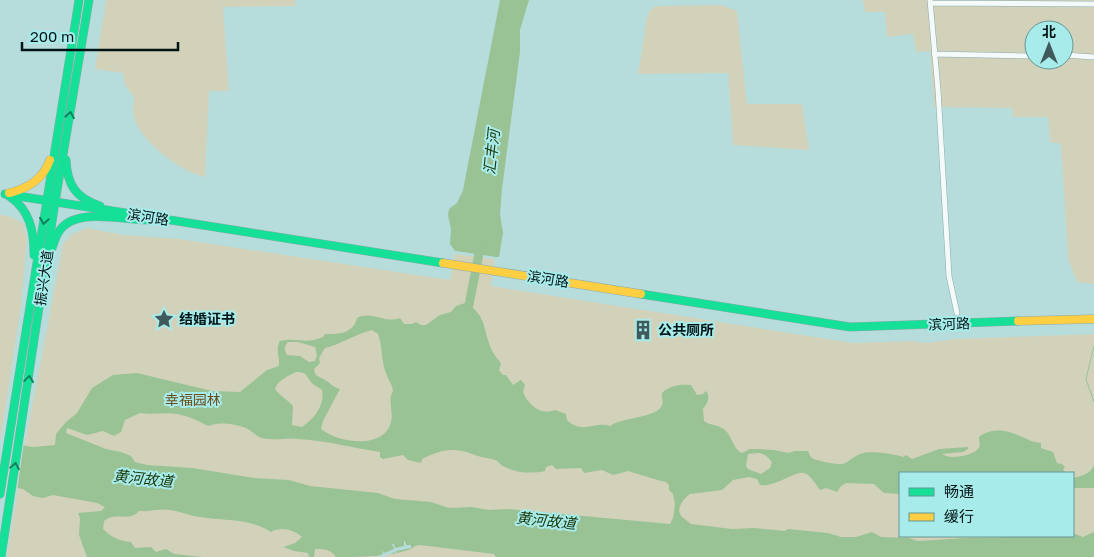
<svg xmlns="http://www.w3.org/2000/svg" width="1094" height="557" viewBox="0 0 1094 557" font-family="'Golos Text','Noto Sans SC',sans-serif">
<rect width="100%" height="100%" fill="#b6dddc"/>
<path fill="#d2d2ba" fill-rule="evenodd" d="M106,0H295V6L223,7L229,91H209L205,177C200,175 194,174 190,172C171,163 139,138 134,117C132,111 134,103 134,97L125,85L123,73L95,69Z
M863,0H1094V284L1077,282L1068,259L1061,144L1050,142L1048,117H1013L1012,108L934,107L930,51L916,52L913,34L887,37L885,12H865ZM1034,30H1064V60H1034Z
M721,5L737,11L747,104H802L809,150L733,145L728,73L638,74L647,17L648,13L655,6Z
M0,215L9,216L23,223L27,240L21,306L0,443Z
M87,228L123,235L179,239L450,280L455,251L495,257L491,286L853,343L911,341L926,343L955,339L1094,334V557H7L26,438L63,244L72,234ZM900,473H1073V536H900Z"/>
<path fill="#99c295" fill-rule="evenodd" d="M500,0H529L520,30V52L502,189L500,214L503,233L499,257H495L455,251L450,244L451,229L448,215L449,209L457,203L463,190Z
M465,303C489,315 482,334 494,354C496,357 499,360 501,364L499,370L503,375H506L513,385L521,380L525,385L523,392C528,405 541,416 555,410L566,414L567,420C583,435 594,421 610,426C622,417 658,418 662,405C664,400 661,398 662,393C671,385 680,384 691,385L697,395L703,394L706,391C711,397 707,404 703,409L704,421C710,426 719,424 726,431C732,437 733,449 742,453L750,449H757L774,450L788,453L795,451H808C809,454 810,456 812,458C816,461 838,465 843,464C850,461 856,454 864,453C873,451 895,454 903,457L906,455L912,459L939,449L968,447V449L963,452L942,454C950,460 971,456 978,449C981,446 979,441 979,437C995,425 1013,432 1029,440C1032,442 1037,442 1041,443V448L1053,452L1057,463L1062,464L1065,467L1063,470L1066,473H900V494L884,493L874,484L846,483L841,486L837,492L826,488L820,490C816,485 811,475 804,473C795,470 777,487 760,485L757,479L749,477L733,480L722,490L690,494C684,498 680,504 679,511L681,516L691,524L732,529L754,528L785,531L788,529L828,533L841,537H856L872,532L881,537L909,538L918,541L965,538L1073,536V533L1083,537L1094,532V557H496L494,554L420,545L415,546C402,557 356,557 336,557C330,549 325,549 315,549L314,557H309L308,553L294,551L283,547L295,543L302,537C294,530 281,526 271,532C250,518 224,521 200,517C190,516 180,511 170,510C160,508 150,512 139,511C128,523 117,511 104,521L103,529C112,538 120,541 131,542L135,548L151,547L156,552L166,549L174,554L202,557H87L79,535L80,518L78,513L101,511L105,507L97,503L53,495L43,498L33,496L23,489L0,485V442L33,447L55,445L56,434L66,422L77,413L92,388L113,375L137,373L212,391L240,392L267,370L279,366C280,356 275,350 280,341C297,337 305,345 323,337L325,334C339,334 353,334 357,318C372,310 384,324 400,318L404,324H412L416,322L421,325H426L440,315L451,312L456,306ZM372,330L378,334C383,347 381,361 386,373C388,380 392,383 393,391C387,400 394,412 391,422C384,450 338,443 321,429L323,421L340,389C332,387 332,384 325,380C319,376 315,377 314,369L320,363L319,358L325,348C342,344 355,334 372,330ZM288,342H298L315,347L317,355L315,361L309,362L300,356L287,355C284,350 284,346 288,342ZM296,372C309,372 305,376 312,383C314,386 319,387 322,390C325,405 315,418 302,427L292,425L293,406C287,399 281,397 275,389C278,380 288,376 296,372ZM140,413C152,415 165,412 177,414C188,416 199,421 208,426C220,421 235,424 246,428C252,431 256,436 262,438C273,441 286,438 297,439C325,440 353,448 380,452V457L383,459L403,455L408,460L421,463L422,459C444,448 456,447 478,456C484,458 492,458 497,461C499,462 500,465 503,466C515,473 532,474 545,471L546,467L552,465L556,469L581,468L584,473L602,470L613,475L628,471L661,481L666,482L669,485V490L673,494L675,504L673,518L670,524L508,509L489,510L472,507L449,508L431,502L395,499L378,493L310,486L289,480L254,478L192,468L147,465L135,462L131,456L121,452L106,449L66,433L67,428L87,435L103,431L114,436L121,432L125,420ZM758,453C764,453 768,457 772,462L770,468L761,474L748,469L746,466L748,454Z
M1094,465V488H1073V478C1081,476 1091,474 1094,465Z"/>
<path fill="#b6dddc" d="M455,251L495,257V259L454,254Z
M0,439L24,443L17,491L0,488Z
M404,541H405L406,545H411V548L396,551L398,557L395,552L383,557H377L383,554L381,550L384,553L394,549L392,544H394L395,548L404,546Z"/>
<g fill="none" stroke-linecap="round" stroke-linejoin="round">
<path stroke="#99c295" stroke-width="1" d="M1094,346L1086,379L1094,402"/>
<path stroke="#99c295" stroke-width="9" d="M469,305L481,243"/>
<defs>
<path id="street" d="M930,0L938,90L949,276L957,313
M930,3L1094,4
M934,54L1034,56
M1064,55L1094,57"/>
<path id="fast" d="M66,160C67,185 76,198 100,206
M5,194L443,263
M9,196C30,210 34,231 34,255
M52,248C54,243 55,238 58,233C73,206 121,220 147,220
M641,294L850,327L1018,321
M0,494L79,0
M1,557L55,202L89,0"/>
<path id="slow" d="M9,193C29,188 43,179 50,160
M443,263L641,294
M1018,321L1094,319"/>
</defs>
<use href="#street" stroke="#8caaaa" stroke-width="6"/>
<use href="#fast" stroke="#8caaaa" stroke-width="9"/>
<use href="#slow" stroke="#8caaaa" stroke-width="9"/>
<use href="#street" stroke="#f4fafa" stroke-width="5"/>
<use href="#fast" stroke="#16e098" stroke-width="8"/>
<use href="#slow" stroke="#ffcf43" stroke-width="8"/>
</g>
<defs><path id="oneway-chevron" d="M-2-3.5L2.5 0L-2 3.5" fill="none" stroke-width="1.6" stroke-linecap="round" stroke-linejoin="round" transform="scale(1.25)"/></defs>
<g stroke="#0c845d">
<use href="#oneway-chevron" transform="translate(70 115) rotate(-80)"/>
<use href="#oneway-chevron" transform="translate(44 221) rotate(99)"/>
<use href="#oneway-chevron" transform="translate(29 379) rotate(-82)"/>
<use href="#oneway-chevron" transform="translate(15 466) rotate(-80)"/>
</g>
<defs>
<symbol id="sight-bare" viewBox="-9 -9 18 18"><path d="M0-6L1.8-2.2L6-1.7L2.9 1.2L3.7 5.4L0 3.3L-3.7 5.4L-2.9 1.2L-6-1.7L-1.8-2.2Z" fill="#405a5b" stroke="#a7eceb" stroke-width="2.5" paint-order="stroke"/></symbol>
<symbol id="building-bare" viewBox="-9 -9 18 18"><path d="M-4-6H4V6H1V3H-1V6H-4ZM-2.5-4.3h1.7v1.8h-1.7ZM.8-4.3h1.7v1.8H.8ZM-2.5-1h1.7V.8h-1.7ZM.8-1h1.7V.8H.8Z" fill="#405a5b" stroke="#a7eceb" stroke-width="2.5" paint-order="stroke"/></symbol>
</defs>
<g fill-rule="evenodd">
<use href="#sight-bare" x="150" y="305" width="28" height="28"/>
<use href="#building-bare" x="629" y="316" width="28" height="28"/>
</g>
<g text-anchor="middle" stroke-width="4" stroke-linejoin="round" paint-order="stroke">
<g font-size="14" fill="#001415" stroke="#a7eceb">
<text transform="translate(148 217) rotate(9)" y="5">滨河路</text>
<text transform="translate(44 278) rotate(-82)" y="5">振兴大道</text>
<text transform="translate(548 279) rotate(9)" y="5">滨河路</text>
<text transform="translate(949 324) rotate(-2)" y="5">滨河路</text>
</g>
<g font-size="14" font-weight="bold" fill="#001415" stroke="#a7eceb" text-anchor="start">
<text x="179" y="324">结婚证书</text>
<text x="658" y="335">公共厕所</text>
</g>
<g font-size="14" fill="#6c4d1b" stroke="#a7eceb">
<text x="193" y="405">幸福园林</text>
</g>
<g font-size="15" font-style="italic" fill="#1b3709" stroke="#a7eceb">
<text transform="translate(492 152) rotate(-84)" y="5">汇丰河</text>
<text transform="translate(143 479) rotate(6)" y="5">黄河故道</text>
<text transform="translate(546 521) rotate(6)" y="5">黄河故道</text>
</g>
</g>
<rect x="899" y="472" width="175" height="65" fill="#a7eceb" stroke="#649695"/>
<rect x="909" y="488" width="25" height="8" fill="#16e098" stroke="#649695"/>
<text x="944" y="497" font-size="15" fill="#001415">畅通</text>
<rect x="909" y="513" width="25" height="8" fill="#ffcf43" stroke="#649695"/>
<text x="944" y="522" font-size="15" fill="#001415">缓行</text>
<g transform="translate(1049 45)"><circle r="24" fill="#a7eceb" stroke="#649695"/>
<path d="M0-4L9 19L0 12L-9 19Z" fill="#405a5b"/>
<text y="-8" font-size="14" font-weight="bold" text-anchor="middle" fill="#001415">北</text>
</g>
<path d="M22 42v8h156v-8" fill="none" stroke="#001415" stroke-width="2.5"/>
<text x="30" y="42" font-size="15" fill="#001415" stroke="#a7eceb" stroke-width="4" paint-order="stroke">200 m</text>
</svg>
